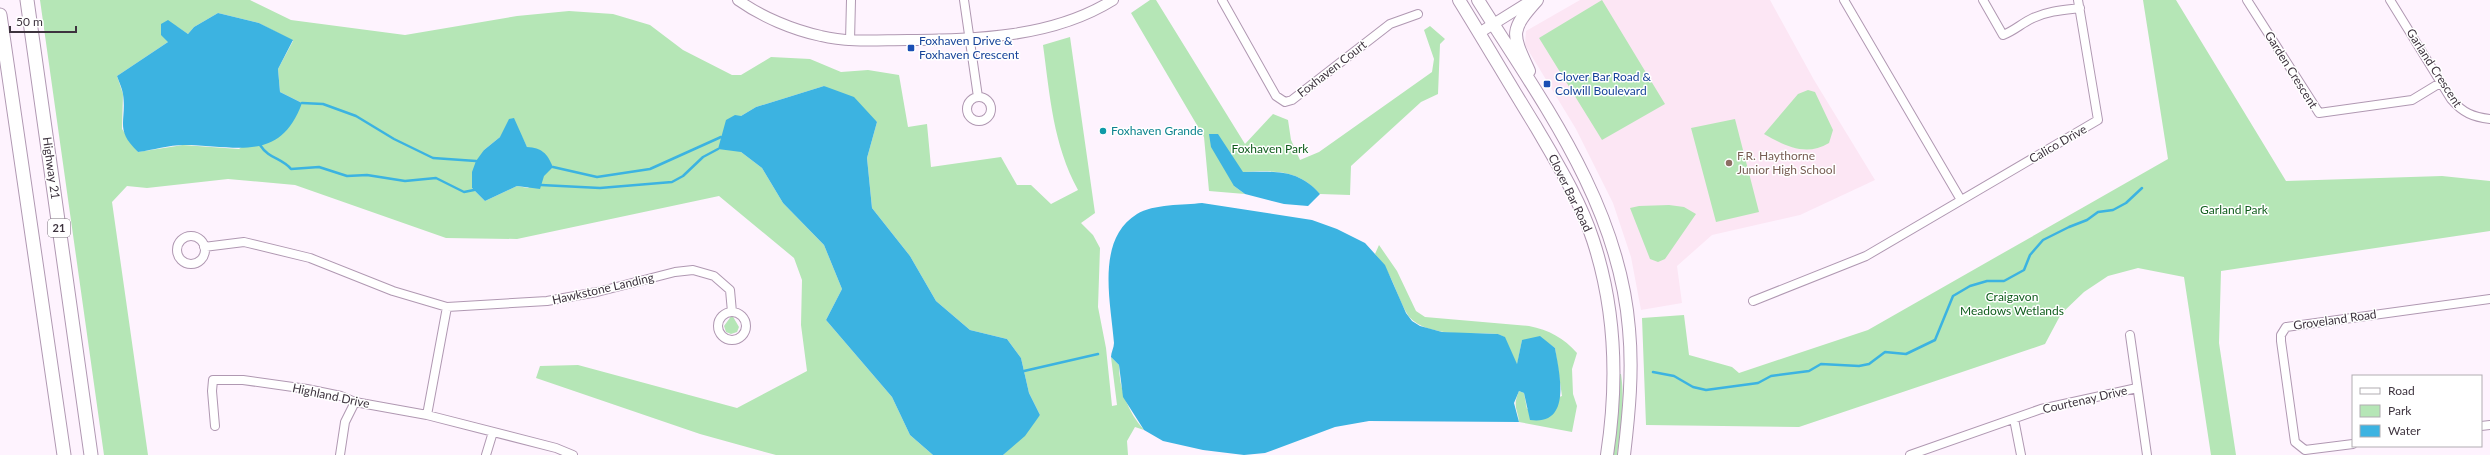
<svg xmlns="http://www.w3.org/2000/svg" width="2490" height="455" viewBox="0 0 2490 455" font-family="Lato,sans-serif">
<rect width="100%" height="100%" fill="#fef3fe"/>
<path fill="#fce6f4" d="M1580,0H1770L1814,80L1875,180L1800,215L1712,235L1677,266L1682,303L1641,310L1631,257L1613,203L1576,129L1525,45L1526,31Z"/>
<path fill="#b5e6b6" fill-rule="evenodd" d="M40,0H250L291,20L405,35L517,16L569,11L613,14L650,25L683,50L732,75H741L771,57L810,59L841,72L868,70L899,75L908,127L927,124L931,167L1001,157L1017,185H1031L1051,204L1078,190C1053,144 1050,96 1043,45L1070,37L1095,213L1081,223L1093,235L1100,248L1098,307L1106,348L1112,406L1117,405L1111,357L1119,365C1119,389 1128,412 1144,430L1135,427L1127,441L1128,455H1003L1040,415L1029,393L1021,358L1007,339L970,330L936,301L910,256L872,208L867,158L877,122L824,86L756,107L741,116V152L762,168L783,203L824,245L842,289L826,320L892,397L910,435L933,455H776L700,434L536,378L540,366L578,365L737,408L807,371L801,325L802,280L794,258L719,196L517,239L446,238L295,185L228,179L147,188L127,186L112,202L148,455H104ZM218,13L259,23L293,41L278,69L280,92L302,103L239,149L183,145L138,152L122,129L123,94L117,76L168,42L176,26L188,34L194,27ZM500,137H522L527,147L553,167L528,188L517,186L485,201L472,188L484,150Z
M1150,0H1156L1245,144L1273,114L1288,120L1291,140L1300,160L1319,152L1432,72L1434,59L1424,30L1430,26L1445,39L1440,44L1438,94L1421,102L1351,166L1350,195L1320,194C1297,168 1274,171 1243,172L1234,186L1245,194L1209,191L1204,137L1131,13Z
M1602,0L1665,104L1602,140L1539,38Z
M2143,0H2176L2286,181L2442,176L2490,181V231L2221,271L2219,343L2236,455H2211L2184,277L2138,268L2108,276L2084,292L2061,314L2045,344L1799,427L1646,425L1642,318L1684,315L1689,355L1732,367L1739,373L1868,330L2168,159Z
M1808,90L1815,92L1833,130L1829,143C1806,157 1785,146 1764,134L1798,94Z
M1735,119L1759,212L1716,222L1691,128Z
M1669,205L1684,207L1696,214L1665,259L1658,262L1650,259L1630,208L1639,206Z
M1379,245L1397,271L1416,311L1425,317L1529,326C1549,330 1564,338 1577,353L1572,369L1573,394L1577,406L1572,432L1519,422C1518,409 1512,407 1519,391L1524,393L1527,409L1562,396L1555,348L1548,343L1522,340L1517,365L1504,337L1498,334C1473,333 1419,338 1406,312C1395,291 1392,273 1375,254Z
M732,315L739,327L737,332L731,334L726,332L724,326Z
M1619,374H1621C1625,401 1621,428 1617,455H1610Z"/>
<path fill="#3cb3e1" d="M218,13L259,23L293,40L278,69L280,92L302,103C280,164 235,145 184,145C169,145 153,150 138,152C114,129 127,122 123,94C122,88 119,82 117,76L168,42L161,35V24L168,20L188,34L194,27Z
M824,86L854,97L877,122L867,158L872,208L910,256L936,301L970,330L1007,339L1021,358L1029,393L1040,415L1025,436L1003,455H933L910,435L892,397L826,320L842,289L824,245L783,203L762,168L741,152L718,149L726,120L735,115L741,116L756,107Z
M514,118L527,147C542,148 547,153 553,167L544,176L540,189L517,186L485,201L472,188V172L476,161L484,150L500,137L509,119Z
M1209,134H1218L1243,172C1274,172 1297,168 1320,194L1308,206L1284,204L1245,194L1234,186L1211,147Z
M1202,203L1312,220L1337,229L1365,243L1385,265L1406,313L1412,321L1420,326L1442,332L1498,334L1505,337L1517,364L1522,340L1540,336L1555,348C1559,372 1573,426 1530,420L1524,393L1519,391L1514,403L1519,422L1369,421L1335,427L1265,453L1244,455L1203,450L1163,441L1144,430L1123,397L1119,365L1111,357C1111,352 1114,348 1114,343C1111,303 1095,240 1137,214C1153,204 1184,205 1202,203Z"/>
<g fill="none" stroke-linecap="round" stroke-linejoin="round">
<path stroke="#3cb3e1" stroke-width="2.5" d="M302,103L323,104L356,116L394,139L433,158L476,161
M260,145C269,159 282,158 291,169L319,167L347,176L367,175L405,181L436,178L464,192L474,190
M553,167L597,177L650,169L721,137
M541,185L600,188L672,182L683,176L703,157L718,149
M1024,371L1098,354
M1653,372L1674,376L1693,387L1706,390L1758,383L1771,376L1809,371L1821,364L1859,366L1869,364L1885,352L1906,354L1935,340L1953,296L1970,286L1987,281H2004L2024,270L2030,255L2043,240L2069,227L2087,220L2098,212L2113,210L2126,203L2142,188"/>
<defs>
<path id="minor" d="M964,0L978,97
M1222,0L1276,96L1285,102L1292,100L1390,24L1418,14
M1844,0L1961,200
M1983,0L2003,35C2014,31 2022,23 2033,18C2048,11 2063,10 2080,8
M2247,0L2319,113L2412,100L2440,83
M2390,0L2451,99C2463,113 2473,117 2490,119
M850,41L851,0
M967 109a12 12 0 1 1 24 0a12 12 0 1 1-24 0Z
M177 250a14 14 0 1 1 28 0a14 14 0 1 1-28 0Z
M204,247L244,242L310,258L393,291L447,307L547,301L597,292L675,272L693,270L714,276L730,290L732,312
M1753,301L1866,256L2098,120L2078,0
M718 326a14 14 0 1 1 28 0a14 14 0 1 1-28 0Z
M2130,335L2147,455
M427,415L447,307
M2014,419L2021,455
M215,426L212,391L213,380H243L307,389L341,396L355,402L427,415L556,448L573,455
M2481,426L2490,425
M2353,444L2305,450L2295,442L2281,341V335L2286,327L2490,299
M340,455L345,422L355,402
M486,455L493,432
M1910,455L2041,409L2137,388"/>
<path id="tertiary" d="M738,0C762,17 793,30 821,36C850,43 879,40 908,40C978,39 1052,38 1113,0
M1479,33L1532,0"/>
<path id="secondary" d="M1459,0C1485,42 1510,85 1536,127C1557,163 1580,200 1593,240C1616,310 1618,383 1607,455
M1478,0C1542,102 1619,204 1629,329C1633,371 1629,413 1624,455
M1529,71C1512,34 1509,31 1537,0"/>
<path id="primary" d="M27,0L91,455
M0,15L64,455"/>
</defs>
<use href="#minor" stroke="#b098b2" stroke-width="10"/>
<use href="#tertiary" stroke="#b098b2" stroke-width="12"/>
<use href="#secondary" stroke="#b098b2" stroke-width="14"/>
<use href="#primary" stroke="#b098b2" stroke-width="15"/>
<use href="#minor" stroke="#fff" stroke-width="8"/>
<use href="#tertiary" stroke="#fff" stroke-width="10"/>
<use href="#secondary" stroke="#fff" stroke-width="12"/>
<use href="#primary" stroke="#fff" stroke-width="13"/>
</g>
<g fill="#1a4fb4" stroke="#fff" stroke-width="1.5">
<rect x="907" y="44" width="8" height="8" rx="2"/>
<rect x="1543" y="80" width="8" height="8" rx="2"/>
</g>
<circle fill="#0f9aa8" stroke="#fff" stroke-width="1.5" cx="1103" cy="131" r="4"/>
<circle fill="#8d6e63" stroke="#fff" stroke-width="1.5" cx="1729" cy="163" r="4"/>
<g text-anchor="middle" stroke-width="3" stroke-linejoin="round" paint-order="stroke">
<rect fill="#fff" stroke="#777078" stroke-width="1" x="48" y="219" width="22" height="18" rx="3"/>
<g font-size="11" font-weight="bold" fill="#3d333e">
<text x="59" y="232">21</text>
</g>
<g font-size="12" fill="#164399" stroke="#fff" text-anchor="start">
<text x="919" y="45">Foxhaven Drive &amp;<tspan x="919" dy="14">Foxhaven Crescent</tspan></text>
<text x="1555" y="81">Clover Bar Road &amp;<tspan x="1555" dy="14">Colwill Boulevard</tspan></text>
</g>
<g font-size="12" fill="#3d333e" stroke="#fff">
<text transform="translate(2434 68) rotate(57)" y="4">Garland Crescent</text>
<text transform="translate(1332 69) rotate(-38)" y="4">Foxhaven Court</text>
<text transform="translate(2291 70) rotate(58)" y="4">Garden Crescent</text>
<text transform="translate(2058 144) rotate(-30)" y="4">Calico Drive</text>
<text transform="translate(51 168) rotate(82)" y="4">Highway 21</text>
<text transform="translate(1570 193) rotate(64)" y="4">Clover Bar Road</text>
<text transform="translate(603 289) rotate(-13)" y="4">Hawkstone Landing</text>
<text transform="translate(2335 320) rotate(-8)" y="4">Groveland Road</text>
<text transform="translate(331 396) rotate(12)" y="4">Highland Drive</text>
<text transform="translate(2085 400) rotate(-13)" y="4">Courtenay Drive</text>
</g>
<g font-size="12" fill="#0d838f" stroke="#fff" text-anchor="start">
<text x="1111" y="135">Foxhaven Grande</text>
</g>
<g font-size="12" fill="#105d1d" stroke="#fff">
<text x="1270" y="153">Foxhaven Park</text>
<text x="2234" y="214">Garland Park</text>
<text x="2012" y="301">Craigavon<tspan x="2012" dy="14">Meadows Wetlands</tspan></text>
</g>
<g font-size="12" fill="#785e54" stroke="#fff" text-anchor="start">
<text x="1737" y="160">F.R. Haythorne<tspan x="1737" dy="14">Junior High School</tspan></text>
</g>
</g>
<rect x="2352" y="375" width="130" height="72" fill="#ffffff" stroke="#b1adb2"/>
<rect x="2360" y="388" width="20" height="6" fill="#ffffff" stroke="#b1adb2"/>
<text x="2388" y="395" font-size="12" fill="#3d333e">Road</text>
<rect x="2360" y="405" width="20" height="12" fill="#b5e6b6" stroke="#b1adb2"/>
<text x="2388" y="415" font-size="12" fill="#3d333e">Park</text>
<rect x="2360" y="425" width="20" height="12" fill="#3cb3e1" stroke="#b1adb2"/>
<text x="2388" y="435" font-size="12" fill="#3d333e">Water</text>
<path d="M10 26v6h66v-6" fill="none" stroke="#3d333e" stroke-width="2"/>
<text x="16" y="26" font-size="12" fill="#3d333e" stroke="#ffffff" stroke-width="3" paint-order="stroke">50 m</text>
</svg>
